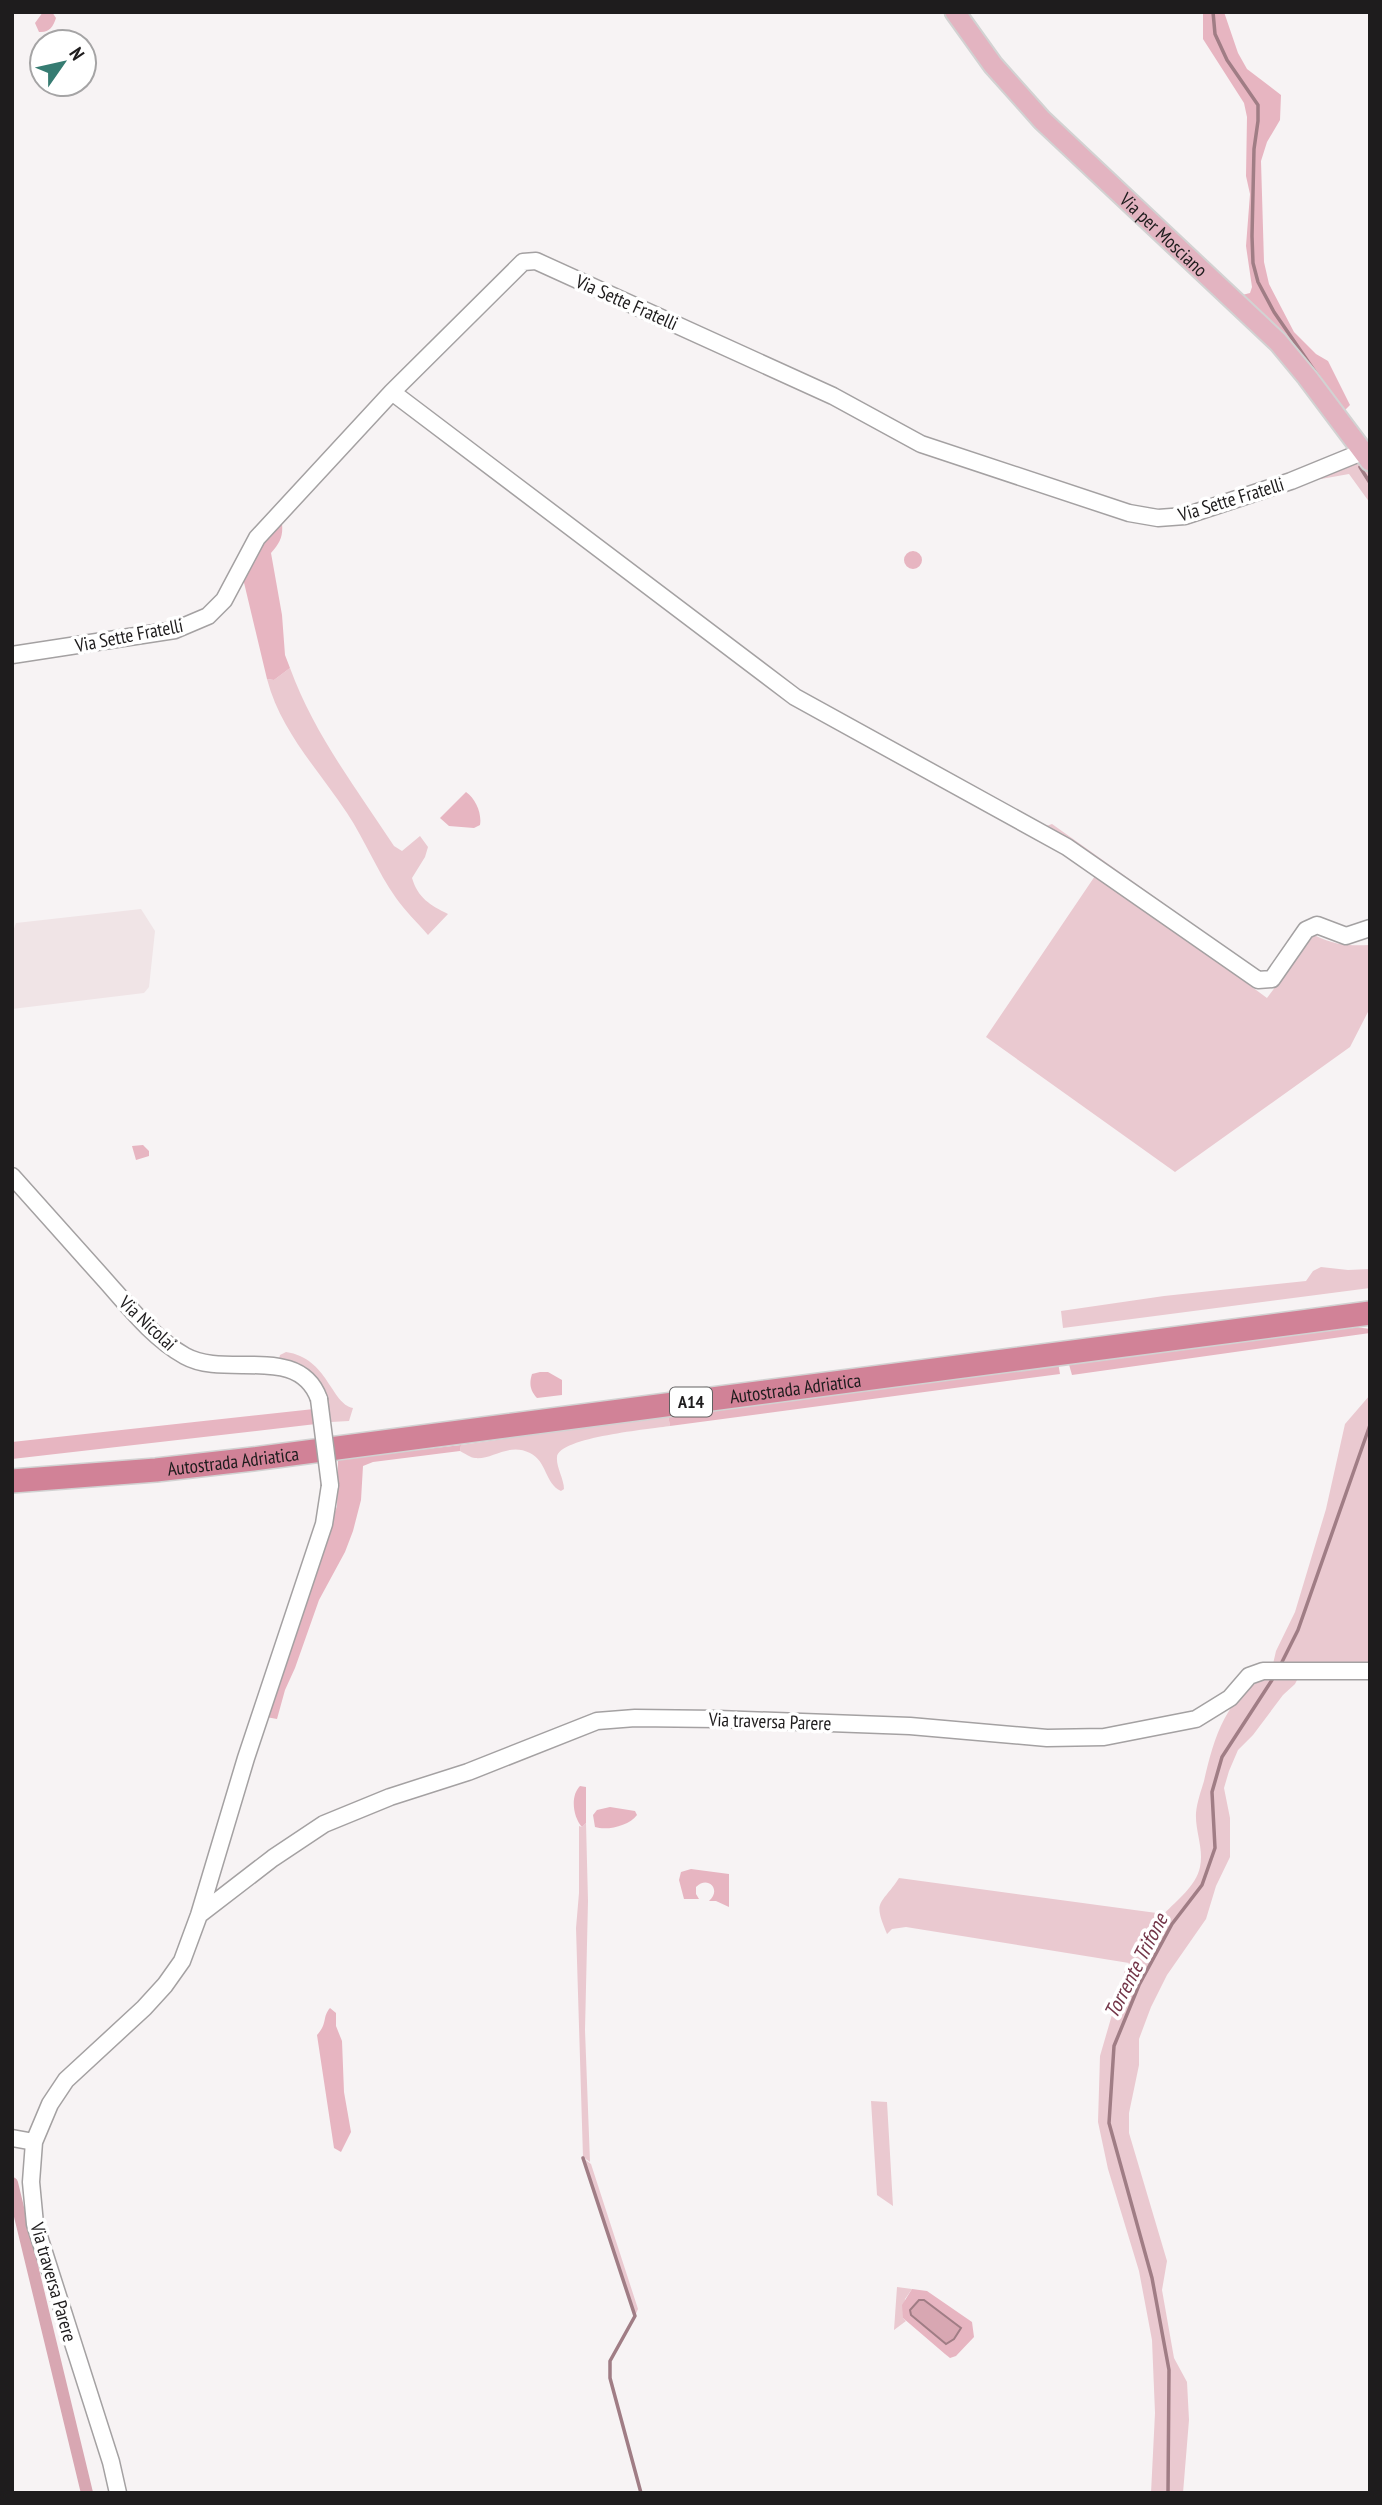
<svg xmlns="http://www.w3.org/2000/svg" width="1382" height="2505" viewBox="0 0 1382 2505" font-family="'PT Sans Narrow',sans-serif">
<rect width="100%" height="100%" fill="#f7f3f4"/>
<path fill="#f0e4e6" d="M141,909L155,931L149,987L144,993L12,1009V934L16,923Z"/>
<path fill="#eac9d0" d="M1356,461L1370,471V503L1349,474L1321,479L1318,473Z
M290,668C314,734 356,788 394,846L402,851L420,836L428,847L425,857L412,878C418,898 430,905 448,914L428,935C418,923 405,911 396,898C377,871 365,840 347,813C318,769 281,732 267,679L274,680Z
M1052,824L1228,949L1225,954L1041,828Z
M1097,873L1267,998L1314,935C1334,945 1348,946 1370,945V1008L1350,1047L1175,1172L986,1037Z
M1321,1267L1348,1270L1370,1269V1288L1063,1328L1061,1311L1164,1296L1306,1281L1313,1271Z
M286,1352C328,1358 331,1404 353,1408L349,1421L331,1422L327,1403L278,1363L280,1355Z
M1370,1395V1669L1273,1664L1276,1651L1295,1612L1326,1509L1345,1424Z
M668,1415L670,1426C652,1429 559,1437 557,1457C556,1467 564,1479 564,1489L561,1491C545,1484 547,1461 530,1453C509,1442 492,1460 475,1458C471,1458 464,1453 460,1451L461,1445Z
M1270,1676H1299L1295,1684L1283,1695L1253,1735L1238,1750L1229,1771L1224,1788L1230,1818V1857L1216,1886L1206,1919L1167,1975L1151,2007L1139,2039V2065L1129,2113V2133L1167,2261L1162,2290L1174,2358L1187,2382L1189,2420L1183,2493H1151L1155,2413L1152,2340L1139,2271L1108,2169L1098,2122L1100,2056L1125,1970L1129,1963L906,1927L892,1929L887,1934C872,1899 881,1906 899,1878L1164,1914C1177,1900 1196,1886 1200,1867C1204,1849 1195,1831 1196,1813C1197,1802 1201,1791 1204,1781C1214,1738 1226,1694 1270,1676Z
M586,1823L588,1901L585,2030L590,2162L583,2157L576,1928L579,1893V1826L582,1827Z
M871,2101L887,2102L893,2206L877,2195Z
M583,2158L591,2164L638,2309L635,2316Z
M897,2287L912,2289L905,2299L903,2318L906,2321L894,2330Z"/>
<path fill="#e7b5c1" d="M43,12H52L56,18C53,27 49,33 39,32L35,23Z
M1203,12H1224L1238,53L1247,69L1281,95L1280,120L1267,142L1261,161L1264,262L1269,284L1294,332L1316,354L1328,361L1350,405L1345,410H1340L1238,296L1250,293L1252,287L1246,246L1250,194L1246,176L1247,117L1244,103L1203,39Z
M281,517C284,533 282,541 271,553L282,615L285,655L290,668L274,680L267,679L241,570Z
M904 560a9 9 0 1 1 18 0a9 9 0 1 1-18 0Z
M466,792C476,799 482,814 480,825L474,828L449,826L440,818Z
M143,1145L149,1151V1156L136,1160L132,1146Z
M1349,1326L1370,1329V1333L1072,1375L1068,1361Z
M1058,1362L1060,1374L670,1426L668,1415Z
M540,1372H548L562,1380V1395L537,1398C530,1390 529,1384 532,1374Z
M314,1409L316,1424L12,1459V1442Z
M461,1445L460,1451L373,1462L363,1466L361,1500L353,1531L345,1552L319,1600L295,1668L285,1690L277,1719L266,1717L337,1506L338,1459Z
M580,1786L586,1787V1823L582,1827C573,1817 570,1796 580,1786Z
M610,1807L635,1811L637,1815C629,1826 607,1831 595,1827L593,1815L597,1810Z
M691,1869L729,1874V1907L716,1901H709C722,1890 708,1875 696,1887V1894L699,1899H684L679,1880L681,1872Z
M330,2008L336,2013V2026L342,2041L344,2092L351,2132L341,2152L334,2148L317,2035C328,2023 322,2017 330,2008Z
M912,2289L927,2291L972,2322L974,2337L956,2356L950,2358L945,2354L903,2318L902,2305Z"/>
<path fill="#d8a7b2" stroke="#a07d85" stroke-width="2" d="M919,2300H924L961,2328L954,2339L946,2344L911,2315L910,2310Z"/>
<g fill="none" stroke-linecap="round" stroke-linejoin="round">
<path stroke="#a07d85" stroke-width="3.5" d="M1213,12L1215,34L1227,60L1258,105V121L1254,149L1252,236L1253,263L1258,282L1274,312L1327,389
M1360,467L1370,483
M1282,1662L1298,1630L1370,1425
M583,2158L635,2316L610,2361V2378L641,2493
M1168,2493L1169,2370L1152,2278L1109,2123L1114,2046L1139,1985L1172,1924L1202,1885L1215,1848L1212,1792L1222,1757L1272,1680"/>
<path stroke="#d8a7b2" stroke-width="12" d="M12,2183L87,2493"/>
<defs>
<path id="minor" d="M392,392L795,697L1067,847L1258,980L1272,979L1306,930L1317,925L1346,936L1370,928
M12,655L175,630L208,616L224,600L257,538L392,392L523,262L536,261L833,396L921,444L1129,513L1158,518L1185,516L1291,481L1362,452
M12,1176C43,1211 74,1245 105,1280C129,1307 153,1338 185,1356C226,1379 299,1343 319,1399
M199,1915L273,1858L324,1824L390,1797L468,1772L597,1721L635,1718L718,1719L910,1726L1047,1738L1104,1737L1196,1719L1230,1698L1249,1676L1263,1671H1370
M12,2138L34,2142
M118,2493L111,2462L35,2224L31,2182L34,2142L50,2104L66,2080L144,2008L165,1985L182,1961L199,1915L246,1758L324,1524L330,1485"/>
<g id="major">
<path id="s1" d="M955,12L993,65L1042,120L1278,342L1307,377L1370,461"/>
</g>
<g id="highway">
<path id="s2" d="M12,1481L156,1470L253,1459L1370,1313"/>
</g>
</defs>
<use href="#minor" stroke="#a4a1a2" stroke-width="19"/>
<use href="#major" stroke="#d2d2d2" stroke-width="23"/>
<use href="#highway" stroke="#d2d2d2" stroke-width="26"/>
<use href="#minor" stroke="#fff" stroke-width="16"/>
<use href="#major" stroke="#e3b4c1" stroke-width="19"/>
<use href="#highway" stroke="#d18297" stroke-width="23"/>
<defs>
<path id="minor-bridge" d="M319,1399L330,1485"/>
</defs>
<use href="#minor-bridge" stroke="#a4a1a2" stroke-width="19" stroke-linecap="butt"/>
<use href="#minor-bridge" stroke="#fff" stroke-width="16"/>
</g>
<g text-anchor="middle" stroke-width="7" stroke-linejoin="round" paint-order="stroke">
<rect fill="#fff" stroke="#626061" stroke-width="2" x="670" y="1387.5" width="42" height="29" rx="5"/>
<g font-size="18" font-weight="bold" fill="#1e1c1d">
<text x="691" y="1408">A14</text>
</g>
<g font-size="19" fill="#1e1c1d" stroke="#fff">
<text dy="7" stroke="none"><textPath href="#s1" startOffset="306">Via per Mosciano</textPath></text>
<text transform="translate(627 302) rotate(24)" y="7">Via Sette Fratelli</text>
<text transform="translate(1231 499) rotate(-17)" y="7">Via Sette Fratelli</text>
<text transform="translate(129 635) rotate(-11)" y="7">Via Sette Fratelli</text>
<text transform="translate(148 1323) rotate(43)" y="7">Via Nicolai</text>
<text dy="7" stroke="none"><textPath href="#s2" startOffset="789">Autostrada Adriatica</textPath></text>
<text dy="7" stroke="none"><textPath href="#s2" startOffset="222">Autostrada Adriatica</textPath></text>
<text transform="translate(770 1721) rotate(2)" y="7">Via traversa Parere</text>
<text transform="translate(54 2282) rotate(74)" y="7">Via traversa Parere</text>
</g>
<g font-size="21" font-style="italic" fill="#733548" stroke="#fff">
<text transform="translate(1136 1966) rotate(-63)" y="7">Torrente Trifone</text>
</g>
</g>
<rect width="1382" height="2505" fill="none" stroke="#1e1c1d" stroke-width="28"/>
<g transform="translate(63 63) rotate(56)"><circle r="33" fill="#ffffff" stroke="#a5a4a5" stroke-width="2"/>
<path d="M0-5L12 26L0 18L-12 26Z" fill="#367c72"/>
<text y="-10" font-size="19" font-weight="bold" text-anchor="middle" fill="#1e1c1d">N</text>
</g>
</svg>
